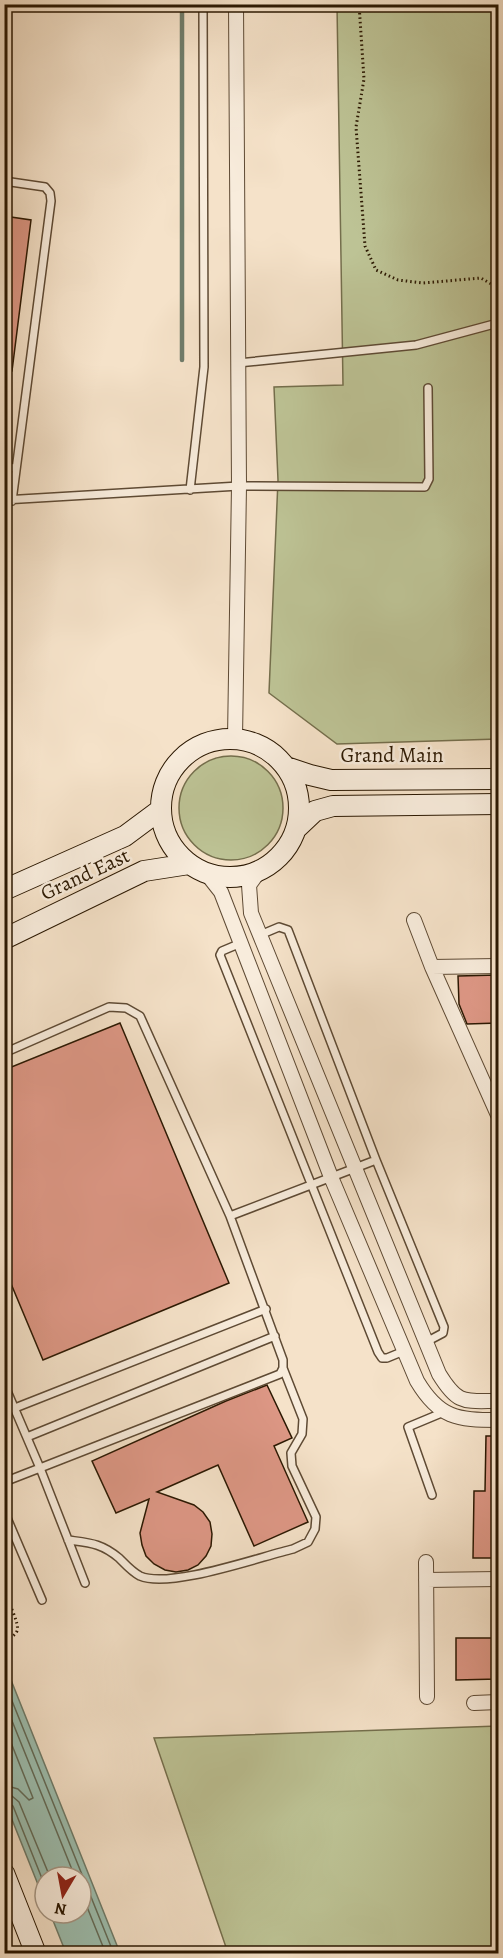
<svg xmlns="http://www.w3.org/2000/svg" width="503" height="1958" viewBox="0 0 503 1958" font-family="Alegreya,serif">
<rect width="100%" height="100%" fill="#f5e2c9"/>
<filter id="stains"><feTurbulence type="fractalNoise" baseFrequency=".00333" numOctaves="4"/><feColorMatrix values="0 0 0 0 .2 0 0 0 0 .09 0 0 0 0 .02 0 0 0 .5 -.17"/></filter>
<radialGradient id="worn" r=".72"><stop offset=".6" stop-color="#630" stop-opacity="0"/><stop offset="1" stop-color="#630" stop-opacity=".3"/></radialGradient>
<path fill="#bdc395" stroke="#746e4c" stroke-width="1.5" d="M337,5H498V739L337,744L269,693L278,480L274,387L343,385Z
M179 808a52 52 0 1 1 104 0a52 52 0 1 1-104 0Z
M498,1726V1953H228L154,1738Z"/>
<path fill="#9dbfb0" stroke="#6f7c6a" stroke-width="1.5" d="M4,1665H5L120,1953H66L50,1913H81V1877H45V1902L5,1802Z"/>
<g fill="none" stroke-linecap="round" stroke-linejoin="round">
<path stroke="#646c59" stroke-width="1.5" d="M4,1681L114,1954
M4,1701L75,1877
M4,1725L33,1798L29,1800L18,1789L4,1785
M4,1795L12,1796L19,1802L50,1877
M4,1802L9,1803L13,1806L45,1886
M81,1892L106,1954"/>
<path stroke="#6f7c6a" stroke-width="4.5" d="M182,360V4"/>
</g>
<path fill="#dd9785" stroke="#2b1802" stroke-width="1.5" d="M4,216L31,220L12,371L4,370Z
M498,975V1023L467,1024L459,1004L458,976Z
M120,1023L229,1283L43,1360L4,1267V1070Z
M267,1385L292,1438L274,1446L308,1522L254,1546L218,1465L157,1492L194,1505L203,1512L210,1522L212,1534L211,1546L206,1556L198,1565L188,1570L176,1572L165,1570L154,1564L146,1556L142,1545L140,1533L149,1499L116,1513L92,1461L226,1401Z
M486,1436H498V1558H473L474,1491H485Z
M456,1638H498V1679L456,1680Z"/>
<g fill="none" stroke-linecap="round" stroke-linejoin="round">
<defs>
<path id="lane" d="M4,181L45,187L50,193L51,201L12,501
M238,363L416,345L498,323
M4,467L16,468
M190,490L204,367L203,4
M4,500L239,486L425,487L429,479L428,388
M260,935L279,927L288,930L376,1160L444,1327L443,1333L426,1342
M241,943L222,951L220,955L222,960L378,1352L382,1358H387L404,1351
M4,1053L109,1007L126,1008L140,1016L230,1216L283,1360V1368L280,1374L40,1468L85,1583
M230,1216L376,1160
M4,1384L40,1468L4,1482
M15,1408L266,1309
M27,1437L275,1336
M432,1495L408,1427L444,1412
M4,1511L42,1600
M68,1540C90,1543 101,1543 119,1558C125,1564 132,1572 140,1576C170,1589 259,1557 293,1549L308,1542L315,1529L316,1517L292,1466L291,1453L302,1434L303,1419L283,1368"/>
<path id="street" d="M235,738L239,486L236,4
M260,870L249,885L251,913L439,1374C458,1405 464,1401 498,1401
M206,873L221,892L331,1177L417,1381C439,1418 457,1420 498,1420
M414,920L432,967L498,1115
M432,967L498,966
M426,1562L427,1697
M426,1580L498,1579
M474,1703L498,1702"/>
<path id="secondary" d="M161 808a69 69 0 1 1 138 0a69 69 0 1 1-138 0Z
M286,767L310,775L331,780L498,779
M297,828L315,811L333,806L498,804
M4,890L125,836L160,810
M4,939L144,871L189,864
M4,1873L36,1954"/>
</defs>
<use href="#lane" stroke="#5e4a34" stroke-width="10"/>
<use href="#street" stroke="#5e4a34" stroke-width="16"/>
<use href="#secondary" stroke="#2b1802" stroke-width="22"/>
<path stroke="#2b1802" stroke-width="3" stroke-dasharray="1.5 3" stroke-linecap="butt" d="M359,4L364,79L356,127L365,246L376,270L398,280L423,283L481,278L498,288
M4,1593C8,1601 20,1624 17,1631C15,1636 9,1638 4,1640"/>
<use href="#lane" stroke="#f8ecdc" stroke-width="7"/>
<use href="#street" stroke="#f8ecdc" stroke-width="14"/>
<use href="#secondary" stroke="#f8ecdc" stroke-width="20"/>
</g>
<g text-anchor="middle" stroke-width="5" stroke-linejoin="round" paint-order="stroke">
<g font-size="21" fill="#2b1802" stroke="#f8ecdc">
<text x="392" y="762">Grand Main</text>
<text transform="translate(85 874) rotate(-25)" y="7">Grand East</text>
</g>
</g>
<rect width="503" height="1958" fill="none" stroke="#f5e2c9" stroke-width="24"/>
<rect x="6" y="6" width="491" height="1946" fill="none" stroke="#2b1802" stroke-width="3"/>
<rect x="12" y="12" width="479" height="1934" fill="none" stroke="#2b1802" stroke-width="1.5"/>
<g transform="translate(63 1895) rotate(190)"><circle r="28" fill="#f8ecdc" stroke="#a69785" stroke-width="1.5"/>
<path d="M0-4.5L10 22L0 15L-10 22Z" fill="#8f2418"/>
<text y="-9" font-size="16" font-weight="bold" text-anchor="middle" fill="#2b1802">N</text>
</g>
<rect width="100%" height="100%" filter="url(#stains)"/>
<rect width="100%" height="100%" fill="url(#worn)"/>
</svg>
